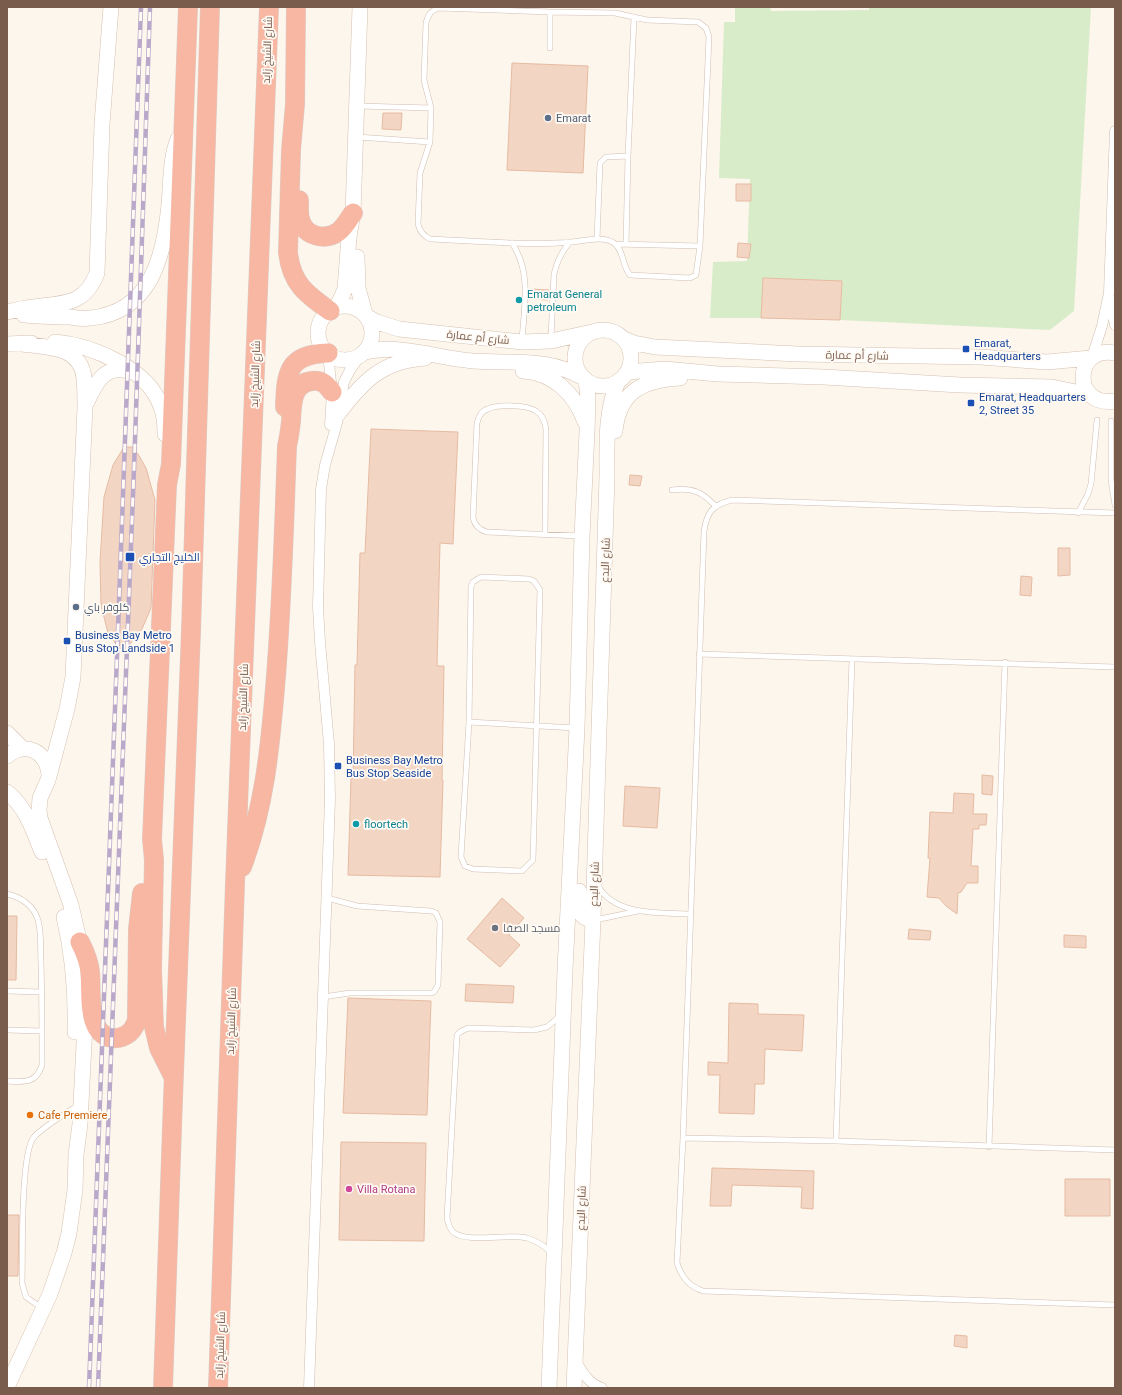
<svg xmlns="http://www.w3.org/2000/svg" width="1122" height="1395" viewBox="0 0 1122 1395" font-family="Roboto,Cairo,sans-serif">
<rect width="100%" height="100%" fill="#fdf6ec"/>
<path fill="#d8ecc9" d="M735,7H770L771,11L869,10V7H1091L1074,311L1050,330L840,320L842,281L763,278L761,318H710L713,262L747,261L750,179L719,178L724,22H735Z"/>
<path fill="#f3d5c3" stroke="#e6bba3" d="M512,63L588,66L583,173L507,170Z
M383,113H402L401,130L382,129Z
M736,184H751V201H736Z
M738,243L751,244L749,258L737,257Z
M763,278L842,281L840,320L761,318Z
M531,289L549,290L548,300L531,299Z
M371,429L458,432L453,544L440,543L437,666H444L442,780H443L440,877L348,875L351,778H353L355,665H357L360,553H365Z
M124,447H132L138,454L146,468L155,500L151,608L142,629L126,649L119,648L108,633L101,605L100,562L104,497L113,465Z
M630,475L642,476L640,486L629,485Z
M1058,548H1070V575L1058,576Z
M1021,576L1032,577L1031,596L1020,595Z
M982,775L993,776L992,795L982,794Z
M625,786L660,788L657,828L623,826Z
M954,793L974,794L973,814H987L986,825H979V829H973L971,866H978V883H967L961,892L958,893L957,914L946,906L939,898L927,897L930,858H928L930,812L953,813Z
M502,898L524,918L509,935L520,945L500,967L467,939Z
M7,916H17L16,980H7Z
M909,929L931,931L930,940L908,939Z
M1064,935L1086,936V948L1064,947Z
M466,984L514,986L513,1003L465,1001Z
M348,998L431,1001L427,1115L343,1113Z
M729,1003L758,1004V1014L804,1015L802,1051L765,1049L764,1084H755L754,1114L719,1113L720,1075H708V1062L728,1063Z
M341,1142L426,1143L424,1241L339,1240Z
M712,1168L814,1171L813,1209L801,1208L802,1187L732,1185L731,1206H710Z
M1065,1179H1110V1216H1065Z
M7,1215H19L18,1276H7Z
M955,1335L967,1336V1348L954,1346Z"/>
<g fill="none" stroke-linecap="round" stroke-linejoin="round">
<defs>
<path id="lane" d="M439,8L550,12L615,13L647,20L698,22L706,28L709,37L700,246L696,275L690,278L630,275C622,266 624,250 614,243C603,235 584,241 572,242C525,246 477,241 430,239C423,235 420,232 418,224L420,173L430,142L431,108L424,80L426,23C428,15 430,11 439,8Z
M550,12V48
M358,106L431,108
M357,137L430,142
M597,239L600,163L606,157L628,156
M512,243C532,273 524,307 522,341
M615,244L700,246
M626,244L628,156L634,17
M551,338L554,274C557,261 561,252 570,242
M1111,421V480L1115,505
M672,490C692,487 703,492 716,507
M1078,513L1088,494L1091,484L1097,420
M1115,513L732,500C713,505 707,511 704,531L683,1138L677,1263C682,1278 689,1286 703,1291L1115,1305
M545,534L546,429C545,422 543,415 536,411C528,405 497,404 488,409C481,411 479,416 477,423L473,518C475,526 479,530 487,532L581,536
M481,577L529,579L534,581L540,590L533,860L522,871L473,869L465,866L461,857L469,722L471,587L473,582Z
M699,654L1115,667
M469,722L576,728
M598,886C616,917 661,912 691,914
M7,894C21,897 34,906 38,920C42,934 40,949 41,963C42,997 42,1031 42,1065C36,1084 24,1082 7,1081
M595,920L638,911
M7,991L42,992
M323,997L350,993H431L434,992L438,985L440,922L436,913L431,911L357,906L327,898
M7,1030L42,1031
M683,1138L836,1141L1115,1150
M836,1141L852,659
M989,1147L1005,662
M551,1253C545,1246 537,1241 527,1238C508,1233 468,1244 453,1232C449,1228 448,1223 447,1218L457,1035L460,1032L468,1028L534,1030L547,1027L560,1016
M42,1308L26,1297L22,1283C23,1257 20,1153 34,1137C42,1128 63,1115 74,1108"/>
<path id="street" d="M1110,299L1115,325
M328,353L332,392L330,425
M1092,357L1102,326L1109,293L1115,131
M575,1360C583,1373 588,1383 602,1388
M309,1388L330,799L329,744L320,642L318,607L321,489L325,465L337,423L344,382L350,370L362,353"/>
<path id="secondary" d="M357,257L358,288L365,314
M318 333a27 27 0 1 1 54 0a27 27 0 1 1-54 0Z
M337,307L345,289L349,237L353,213L360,7
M7,312C18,309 29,307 41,306C69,303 86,302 97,273L102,124L111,7
M24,315C39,316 54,317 70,317C76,318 84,319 91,318C151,312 164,256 169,205C171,183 170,159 178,139
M366,316L377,322L399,329L522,342L551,341L592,332
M575 358a28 28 0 1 1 56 0a28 28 0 1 1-56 0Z
M624,339L634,343L655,347L798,354L980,357L1047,362L1091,358
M55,342C92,345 149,369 161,407C165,416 165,425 165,434
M7,344L31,343
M22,344C47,347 81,346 84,378C85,388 85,397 85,407L73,677L67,709L48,780L40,798L39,811L40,818L71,905L82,953
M364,352C376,350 388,348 400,350C425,352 448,359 473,361C513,364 546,357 584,378
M1115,353C1073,345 1072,408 1115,401
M523,371C554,373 575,394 585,422
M627,372L665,369L718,374L824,377L960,385L1052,387L1090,395
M87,402C96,382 105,363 132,372
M338,414C363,381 382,361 425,358
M615,431C619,391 643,380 680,378
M7,733L23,749
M7,756C26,741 46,751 49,774
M7,792C26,807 33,830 42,852
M579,891C579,905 575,918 593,920
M64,917C73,955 76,993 75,1032
M7,1387L50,1294L64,1253L69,1233L75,1190L76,1155L80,1124L86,1004
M549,1388L565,970L577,728L582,536L587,432L588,398L586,380
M574,1388L593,920L607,477C607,443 605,414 618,381"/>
<path id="highway" d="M296,7L295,104L291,150L288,252C291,283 306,294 330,311
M299,200C299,208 298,215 301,222C306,236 325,241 338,232C344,228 349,219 353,213
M285,407C286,372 288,354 328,353
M242,867C264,809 270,749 275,688C282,608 284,527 287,446C289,438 290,430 291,421C292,406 291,383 312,381C322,380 326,384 332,392
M80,942C85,952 89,961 90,972C92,990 86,1029 108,1037C114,1039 121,1038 126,1035C132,1032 135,1026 137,1020L138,929L142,893
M173,1076L159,1048L154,1027L152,969L154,860L152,839L167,485L171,464L188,7
M163,1388L173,1099L191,631L210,7
M218,1388L235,883L269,7"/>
</defs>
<use href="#lane" stroke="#d1beb0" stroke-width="6"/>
<use href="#street" stroke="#d1beb0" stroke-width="11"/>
<use href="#secondary" stroke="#d6c0b0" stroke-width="16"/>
<use href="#highway" stroke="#dad1cd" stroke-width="20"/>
<use href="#lane" stroke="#fff" stroke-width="5"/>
<use href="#street" stroke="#fff" stroke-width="10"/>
<use href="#secondary" stroke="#fff" stroke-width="15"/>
<use href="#highway" stroke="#f7b7a3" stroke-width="19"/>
<defs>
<path id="rail" d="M89,1388L118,630L141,7
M98,1388L134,469L150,7"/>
</defs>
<use href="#rail" stroke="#b9a8c9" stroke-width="4.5"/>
<use href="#rail" stroke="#fffaf3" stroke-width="3" stroke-dasharray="9" stroke-linecap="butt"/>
</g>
<g fill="#5c6f8a" stroke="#fffaf3" stroke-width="1.5">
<circle cx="548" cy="118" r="4"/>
<circle cx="76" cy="607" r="4"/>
</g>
<g fill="#0f9aa8" stroke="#fffaf3" stroke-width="1.5">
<circle cx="519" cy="300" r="4"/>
<circle cx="356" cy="824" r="4"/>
</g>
<g fill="#1a4fb4" stroke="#fffaf3" stroke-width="1.5">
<rect x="962" y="345" width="8" height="8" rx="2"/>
<rect x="967" y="399" width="8" height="8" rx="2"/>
<rect x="125" y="552" width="10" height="10" rx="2"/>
<rect x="63" y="637" width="8" height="8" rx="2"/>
<rect x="334" y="762" width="8" height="8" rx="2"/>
</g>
<circle fill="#6b7280" stroke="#fffaf3" stroke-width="1.5" cx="495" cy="928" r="4"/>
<circle fill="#e8710a" stroke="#fffaf3" stroke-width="1.5" cx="30" cy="1115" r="4"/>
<circle fill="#d1479c" stroke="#fffaf3" stroke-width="1.5" cx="349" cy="1189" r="4"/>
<g text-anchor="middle" stroke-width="3.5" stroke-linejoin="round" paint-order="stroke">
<g font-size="11" fill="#7a5c4d" stroke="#fffaf3">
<text transform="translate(267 50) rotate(-88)" y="4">شارع الشيخ زايد</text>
<text transform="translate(478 337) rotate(6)" y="4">شارع أم عمارة</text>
<text transform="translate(857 355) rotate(1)" y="4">شارع أم عمارة</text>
<text transform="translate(255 374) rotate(-88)" y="4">شارع الشيخ زايد</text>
<text transform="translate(605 560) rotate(-88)" y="4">شارع البدع</text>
<text transform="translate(243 697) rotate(-88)" y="4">شارع الشيخ زايد</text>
<text transform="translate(594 884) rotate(-88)" y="4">شارع البدع</text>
<text transform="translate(231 1021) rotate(-88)" y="4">شارع الشيخ زايد</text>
<text transform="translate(581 1208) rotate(-88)" y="4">شارع البدع</text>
<text transform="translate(220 1345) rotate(-88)" y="4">شارع الشيخ زايد</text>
</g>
<g font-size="11" fill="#4e5e75" stroke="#fffaf3" text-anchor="start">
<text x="556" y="122">Emarat</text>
<text x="84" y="611">كلوفر باي</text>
</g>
<g font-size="11" fill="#0d838f" stroke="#fffaf3" text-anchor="start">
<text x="527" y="298">Emarat General<tspan x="527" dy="13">petroleum</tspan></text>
<text x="364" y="828">floortech</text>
</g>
<g font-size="11" fill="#164399" stroke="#fffaf3" text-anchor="start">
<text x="974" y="347">Emarat,<tspan x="974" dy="13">Headquarters</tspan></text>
<text x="979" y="401">Emarat, Headquarters<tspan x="979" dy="13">2, Street 35</tspan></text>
<text x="139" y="561">الخليج التجاري</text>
<text x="75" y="639">Business Bay Metro<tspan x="75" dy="13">Bus Stop Landside 1</tspan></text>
<text x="346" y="764">Business Bay Metro<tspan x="346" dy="13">Bus Stop Seaside</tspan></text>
</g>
<g font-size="11" fill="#5b616d" stroke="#fffaf3" text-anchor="start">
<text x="503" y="932">مسجد الصفا</text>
</g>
<g font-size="11" fill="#c56008" stroke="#fffaf3" text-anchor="start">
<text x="38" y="1119">Cafe Premiere</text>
</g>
<g font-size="11" fill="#b23c85" stroke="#fffaf3" text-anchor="start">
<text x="357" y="1193">Villa Rotana</text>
</g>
</g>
<rect width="1122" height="1395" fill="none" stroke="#7a5c4d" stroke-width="16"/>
</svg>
